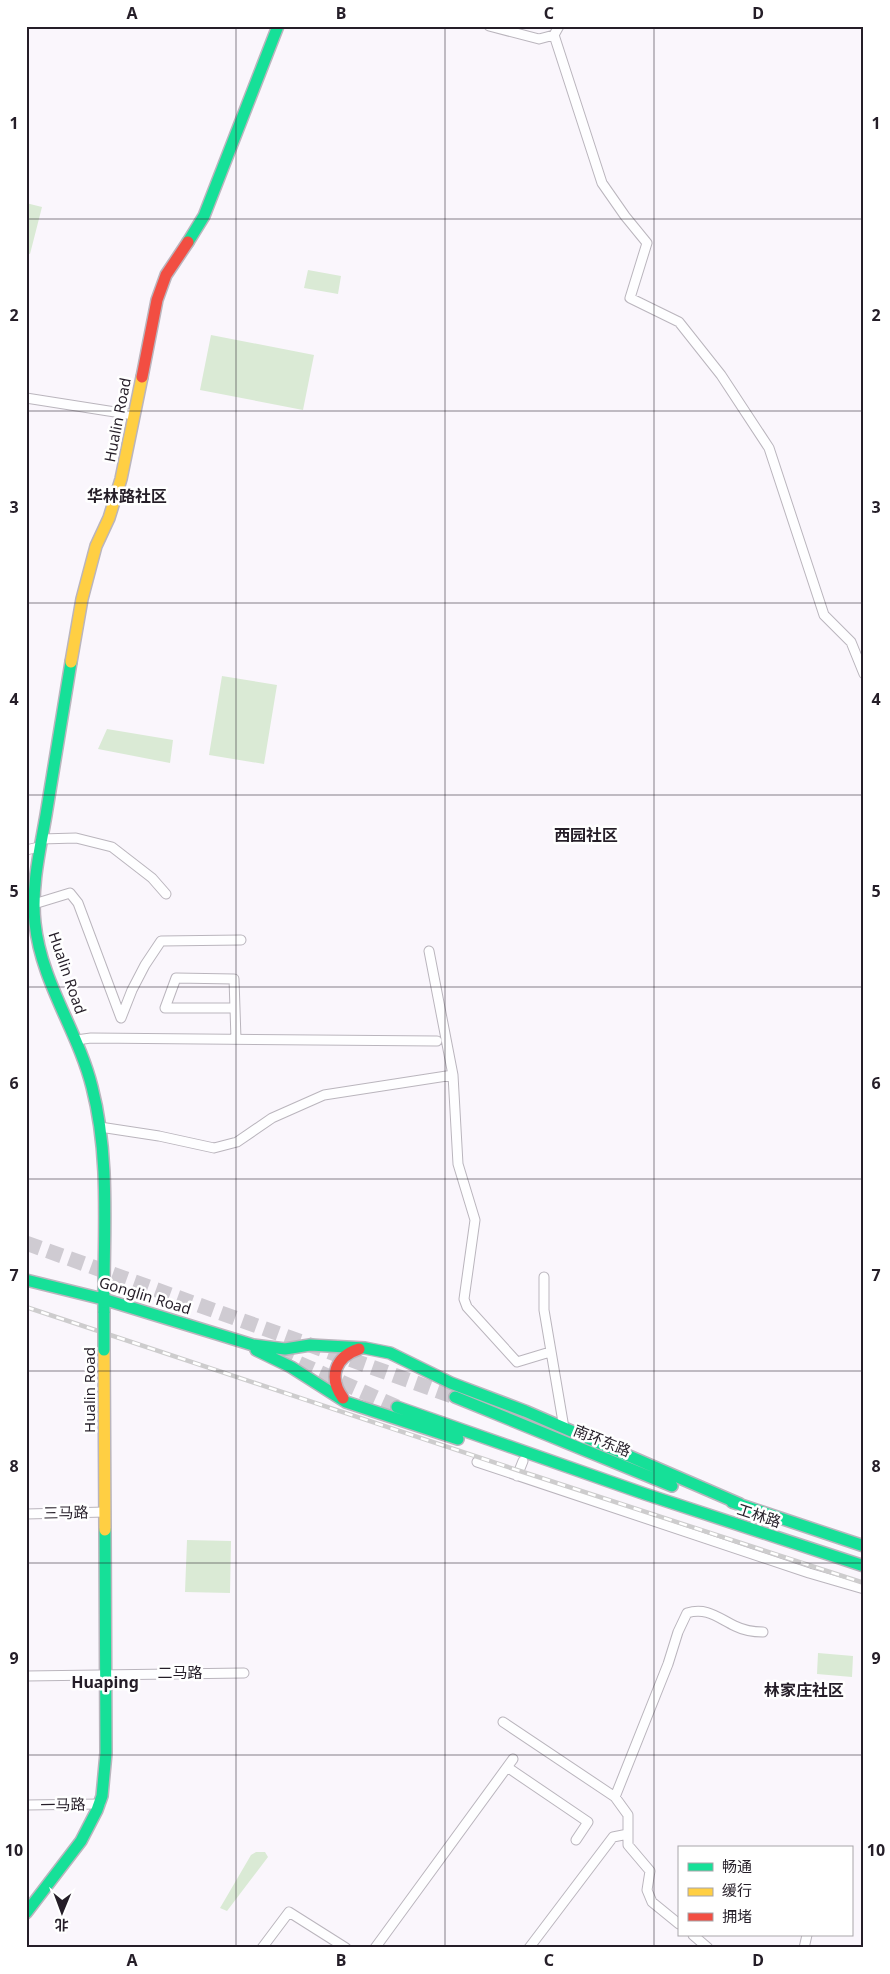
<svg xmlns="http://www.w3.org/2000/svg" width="890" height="1974" viewBox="0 0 890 1974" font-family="'Noto Sans','Noto Sans SC',sans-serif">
<rect width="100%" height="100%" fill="#faf6fc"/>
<path fill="#daead5" d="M26,203L42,207L30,254L26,253Z
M308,270L341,276L338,294L304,288Z
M211,335L314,355L303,410L200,390Z
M222,676L277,685L264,764L209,755Z
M107,729L173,740L170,763L98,749Z
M187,1540L231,1541L230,1593L185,1592Z
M818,1653L853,1656L852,1677L817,1674Z
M256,1852H265L268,1857L227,1911L220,1908L251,1855Z"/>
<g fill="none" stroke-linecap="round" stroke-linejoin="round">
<path stroke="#cfcbd2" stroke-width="15" stroke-dasharray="15 8" stroke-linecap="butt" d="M26,1243L455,1397
M278,1354L397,1407"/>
<defs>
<path id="street" d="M489,26L539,39L554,35
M559,26L554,35L602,183L625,216L647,243L630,298L679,322L721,375L769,448L824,615L851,642L864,674
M26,398L134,415
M41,839L76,838L112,847L152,878L166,894
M26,850L39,847
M34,904L70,893L78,903L121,1018L132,990L145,965L161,941L241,940
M429,951L453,1075L458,1164L475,1220L464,1299L467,1307L517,1362L550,1352
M235,1008H165L176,978L234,979L236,1039
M76,1040L91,1038L437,1041
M100,1127L159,1136L214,1148L237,1142L272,1118L324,1095L453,1075
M544,1277V1310L564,1428
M477,1462L809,1573L864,1589
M517,1476L523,1461
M26,1514L105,1512
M26,1676L244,1673
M503,1722L615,1797L628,1815V1845L650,1871L647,1890L652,1902L679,1924
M507,1767L588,1822L576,1840
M615,1797L668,1664L678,1632L687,1613C707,1607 718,1618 735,1626C745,1631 753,1632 763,1632
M26,1805L100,1804
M693,1935L708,1948
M262,1948L289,1912L346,1948
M375,1948L513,1759
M529,1948L613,1837L628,1834
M804,1948L807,1935"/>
<path id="fast" d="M188,242L204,216L278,26
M71,662C63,713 54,764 46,815C40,850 31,887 35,923C41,982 78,1031 92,1087C111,1160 103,1238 104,1313
M26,1280L103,1299L253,1345
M253,1345L285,1349L310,1345L365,1348L390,1353L451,1383L525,1411L740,1504
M256,1350L291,1367L346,1402L458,1439
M455,1397L672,1486
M397,1407L645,1494L864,1566
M732,1502L864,1546
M26,1913L81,1841L97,1810L102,1796L106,1753L105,1530"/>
<path id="slow" d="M71,662L82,599L96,546L109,518L121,479L142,377
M104,1350L105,1530"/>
<path id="jam" d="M142,377L157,300L166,275L188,242
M343,1398C328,1377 335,1357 359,1349"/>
</defs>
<use href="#street" stroke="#bab5bd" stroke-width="11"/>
<use href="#fast" stroke="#bab5bd" stroke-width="14"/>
<use href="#slow" stroke="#bab5bd" stroke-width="14"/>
<use href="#jam" stroke="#bab5bd" stroke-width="14"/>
<use href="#street" stroke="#fefeff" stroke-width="9"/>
<use href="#fast" stroke="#16e098" stroke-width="11"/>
<use href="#slow" stroke="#ffcf43" stroke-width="11"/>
<use href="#jam" stroke="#f24e42" stroke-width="11"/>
<defs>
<path id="rail" d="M26,1307L520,1471L864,1583"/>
</defs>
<use href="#rail" stroke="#cdcccd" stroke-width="4.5"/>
<use href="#rail" stroke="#fff" stroke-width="2.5" stroke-dasharray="8" stroke-linecap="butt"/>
<defs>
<path id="fast-bridge" d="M104,1313V1350"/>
</defs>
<use href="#fast-bridge" stroke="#bab5bd" stroke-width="14" stroke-linecap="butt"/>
<use href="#fast-bridge" stroke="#16e098" stroke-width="11"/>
</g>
<path fill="none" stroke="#251e28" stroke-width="1" stroke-opacity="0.55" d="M236,26V1948M445,26V1948M654,26V1948M26,219H864M26,411H864M26,603H864M26,795H864M26,987H864M26,1179H864M26,1371H864M26,1563H864M26,1755H864"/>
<g text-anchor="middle" stroke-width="5" stroke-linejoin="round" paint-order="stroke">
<g font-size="15" fill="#251e28" stroke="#fff">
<text transform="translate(118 420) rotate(-79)" y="5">Hualin Road</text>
<text transform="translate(67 973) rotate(71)" y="5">Hualin Road</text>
<text transform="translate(145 1296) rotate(17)" y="5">Gonglin Road</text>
<text transform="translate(90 1390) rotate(-90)" y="5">Hualin Road</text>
<text transform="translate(602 1441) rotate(22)" y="5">南环东路</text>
<text transform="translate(66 1513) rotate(-1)" y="5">三马路</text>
<text transform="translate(759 1516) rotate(18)" y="5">工林路</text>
<text x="180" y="1678">二马路</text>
<text transform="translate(63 1805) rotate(-1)" y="5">一马路</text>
</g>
<g font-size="16" font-weight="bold" fill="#251e28" stroke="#fff">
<text x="127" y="502">华林路社区</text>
<text x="586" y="841">西园社区</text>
<text x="105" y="1688">Huaping</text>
<text x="804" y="1696">林家庄社区</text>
</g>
</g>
<rect width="890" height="1974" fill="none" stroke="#ffffff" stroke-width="55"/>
<rect x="678" y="1846" width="175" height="90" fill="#ffffff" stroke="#a8a5a9"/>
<rect x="688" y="1863" width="25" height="8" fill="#16e098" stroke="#a8a5a9"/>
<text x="722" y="1872" font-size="15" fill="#251e28">畅通</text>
<rect x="688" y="1888" width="25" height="8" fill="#ffcf43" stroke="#a8a5a9"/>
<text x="722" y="1896" font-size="15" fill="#251e28">缓行</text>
<rect x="688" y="1913" width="25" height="8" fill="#f24e42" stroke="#a8a5a9"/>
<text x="722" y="1922" font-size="15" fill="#251e28">拥堵</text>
<g transform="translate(62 1912) rotate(181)" stroke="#ffffff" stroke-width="4" paint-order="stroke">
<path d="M0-4L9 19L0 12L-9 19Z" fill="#251e28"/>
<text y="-8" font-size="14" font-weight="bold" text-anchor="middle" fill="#251e28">北</text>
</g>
<rect x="28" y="28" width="834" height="1918" fill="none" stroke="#251e28" stroke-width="2"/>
<g font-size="16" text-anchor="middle" font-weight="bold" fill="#251e28">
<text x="132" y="19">A</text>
<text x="341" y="19">B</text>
<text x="549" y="19">C</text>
<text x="758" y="19">D</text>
<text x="14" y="129">1</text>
<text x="876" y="129">1</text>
<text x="14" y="321">2</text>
<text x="876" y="321">2</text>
<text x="14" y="513">3</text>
<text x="876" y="513">3</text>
<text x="14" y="705">4</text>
<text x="876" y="705">4</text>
<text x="14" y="897">5</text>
<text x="876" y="897">5</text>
<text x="14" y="1089">6</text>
<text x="876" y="1089">6</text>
<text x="14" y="1281">7</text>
<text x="876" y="1281">7</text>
<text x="14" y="1472">8</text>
<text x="876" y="1472">8</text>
<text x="14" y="1664">9</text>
<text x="876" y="1664">9</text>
<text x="14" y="1856">10</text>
<text x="876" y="1856">10</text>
<text x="132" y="1966">A</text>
<text x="341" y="1966">B</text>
<text x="549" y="1966">C</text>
<text x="758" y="1966">D</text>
</g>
</svg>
